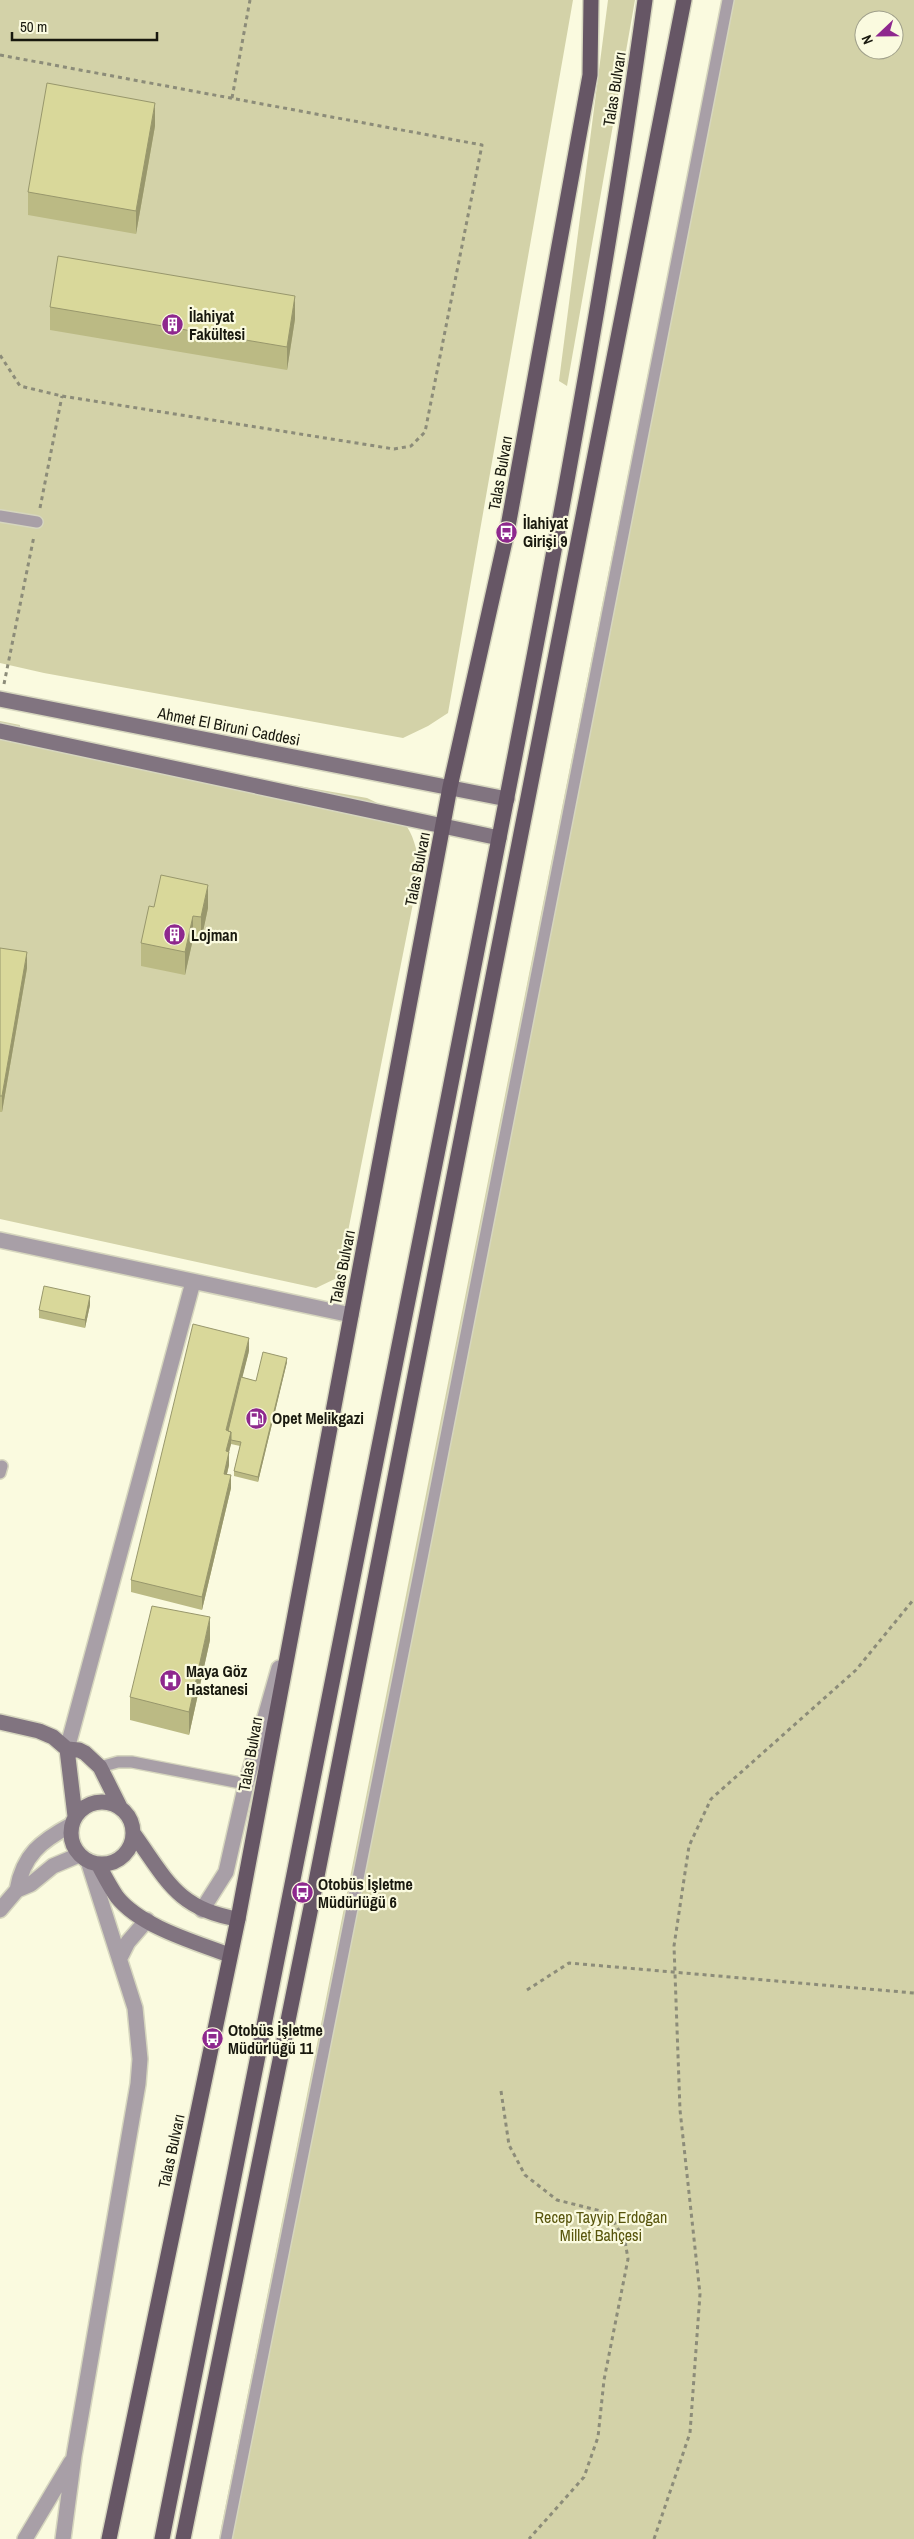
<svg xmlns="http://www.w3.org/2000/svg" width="914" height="2539" viewBox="0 0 914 2539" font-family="'Archivo Narrow',sans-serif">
<rect width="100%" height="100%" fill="#fafadf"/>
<path fill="#d3d2a8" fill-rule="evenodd" d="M0,0H573L448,713L428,726L403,738L44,673L0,663Z
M608,0H635L567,386L559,381Z
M722,0H914V2539H219ZM864,20H894V50H864Z
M0,721L20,725V737L367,798C405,816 413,826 420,868L339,1277L316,1288L0,1219Z"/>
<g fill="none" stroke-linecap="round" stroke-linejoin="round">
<defs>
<path id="lane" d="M0,516L37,522
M0,1473L2,1466
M100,1767L118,1762H132L246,1784
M226,2539L422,1558L728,0"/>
<path id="street" d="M0,1240L351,1315
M67,1749L193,1282
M17,1890C23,1855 41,1841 71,1825
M0,1910L17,1890L31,1884L53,1866L79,1855
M202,1910L226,1872L246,1784L279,1668
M120,1958L128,1942L147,1920
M25,2539L71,2462
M63,2539L74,2456L138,2084L140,2059L135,2008L88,1861"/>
<path id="secondary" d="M0,699L507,799
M0,731L499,838
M0,1722L39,1731L53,1737L67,1749L79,1750L85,1753L100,1767L120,1807
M67,1749L75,1816
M71 1833a31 31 0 1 1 62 0a31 31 0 1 1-62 0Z
M133,1833C167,1880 177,1909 238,1919
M98,1864C104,1875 110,1887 117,1897C141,1927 195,1942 229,1955"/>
<path id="primary" d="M109,2539L238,1919L450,787L507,532L590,75L591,0
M162,2539C260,2060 354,1580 448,1099C519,734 594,369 645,0
M183,2539L311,1907L684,0"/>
</defs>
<use href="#lane" stroke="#d6d6be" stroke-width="14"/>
<use href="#street" stroke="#d6d6be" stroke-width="18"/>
<use href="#secondary" stroke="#d6d6be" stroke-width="18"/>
<use href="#primary" stroke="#d6d6be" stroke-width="18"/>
<path stroke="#8c8c79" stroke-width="3" stroke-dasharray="4 4" stroke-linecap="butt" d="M0,55L482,145L425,432L411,446L394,449L62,396L20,386L0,355
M232,98L250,0
M40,508L62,396
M4,684L34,536
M527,1990L569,1963L914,1993
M501,2091L509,2145L525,2175L557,2200L609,2213L625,2241L628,2259L604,2380L598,2437L584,2477L529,2539
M654,2539L690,2433L700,2294L680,2110L674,1946L689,1846L711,1799L856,1670L914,1599"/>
<use href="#lane" stroke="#a89fa7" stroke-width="11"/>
<use href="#street" stroke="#a89fa7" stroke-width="15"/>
<use href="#secondary" stroke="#817480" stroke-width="15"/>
<use href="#primary" stroke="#665665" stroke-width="15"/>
</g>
<path fill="#bbba84" d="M155,126L136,234L28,215V192Z
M50,307L295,319L287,370L50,330Z
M154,907L208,908L201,941L193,939L185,975L141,966V943Z
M0,948L27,968L2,1112H0Z
M90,1305L85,1328L39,1318V1310Z
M249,1351L242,1377L256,1381L287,1362L258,1482L234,1476V1471L240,1446L231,1444L229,1452V1465L227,1474L231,1488L202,1610L131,1592V1580Z
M210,1640L189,1735L130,1720V1697Z"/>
<path fill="#98976c" d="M155,103V126L136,234V211Z
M295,296V319L287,370V347Z
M208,885V908L201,941V917Z
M193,916V939L185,975V952Z
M27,952V968L2,1112V1096Z
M90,1296V1305L85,1328V1320Z
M249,1338V1351L227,1439L226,1430Z
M287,1358V1362L258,1482V1477Z
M231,1432V1444L226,1464V1451Z
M229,1452V1465L224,1486V1474Z
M231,1475V1488L202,1610V1597Z
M210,1617V1640L189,1735V1712Z"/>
<path fill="#d9d89a" stroke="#98976c" d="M47,83L155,103L136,211L28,192Z
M58,256L295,296L287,347L50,307Z
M161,875L208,885L201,917L193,916L185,952L141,943L149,906L154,907Z
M0,948L27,952L2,1096H0Z
M44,1286L90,1296L85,1320L39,1310Z
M193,1324L249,1338L226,1430L231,1432L226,1451L229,1452L224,1474L231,1475L202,1597L131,1580Z
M263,1352L287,1358L258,1477L234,1471L241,1442L231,1440V1432L228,1431L241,1377L256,1381Z
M152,1606L210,1617L189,1712L130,1697Z"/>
<defs>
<symbol id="building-disc" viewBox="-11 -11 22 22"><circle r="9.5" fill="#8e288e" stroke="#fafadf"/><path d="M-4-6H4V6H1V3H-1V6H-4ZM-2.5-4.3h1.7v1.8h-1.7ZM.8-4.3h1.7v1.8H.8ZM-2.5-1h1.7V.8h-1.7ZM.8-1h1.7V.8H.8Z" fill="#fff"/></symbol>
<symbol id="bus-disc" viewBox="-11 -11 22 22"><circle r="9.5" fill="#8e288e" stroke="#fafadf"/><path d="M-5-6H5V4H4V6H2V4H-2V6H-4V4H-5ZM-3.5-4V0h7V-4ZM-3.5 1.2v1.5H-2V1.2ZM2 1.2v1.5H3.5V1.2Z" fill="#fff"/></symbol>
<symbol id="fuel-disc" viewBox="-11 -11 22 22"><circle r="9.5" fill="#8e288e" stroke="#fafadf"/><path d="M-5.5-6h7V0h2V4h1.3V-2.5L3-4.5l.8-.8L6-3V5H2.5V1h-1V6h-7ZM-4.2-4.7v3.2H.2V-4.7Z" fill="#fff"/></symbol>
<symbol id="hospital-disc" viewBox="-11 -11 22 22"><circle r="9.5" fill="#8e288e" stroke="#fafadf"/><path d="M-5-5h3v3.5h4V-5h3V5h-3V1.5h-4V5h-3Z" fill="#fff"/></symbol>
</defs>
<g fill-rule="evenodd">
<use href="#building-disc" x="160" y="312" width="25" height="25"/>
<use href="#bus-disc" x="494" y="520" width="25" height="25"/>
<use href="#building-disc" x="162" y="922" width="25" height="25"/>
<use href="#fuel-disc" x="244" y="1406" width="25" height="25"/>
<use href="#hospital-disc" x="158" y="1668" width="25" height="25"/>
<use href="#bus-disc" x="290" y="1880" width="25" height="25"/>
<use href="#bus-disc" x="200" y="2026" width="25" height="25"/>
</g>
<g text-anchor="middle" stroke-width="4.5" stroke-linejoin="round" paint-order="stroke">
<g font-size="16" fill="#18180e" stroke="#fafadf">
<text transform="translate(614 89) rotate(-81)" y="6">Talas Bulvarı</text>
<text transform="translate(500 473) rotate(-80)" y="6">Talas Bulvarı</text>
<text transform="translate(229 726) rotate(11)" y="6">Ahmet El Biruni Caddesi</text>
<text transform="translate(417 869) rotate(-79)" y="6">Talas Bulvarı</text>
<text transform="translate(342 1267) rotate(-79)" y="6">Talas Bulvarı</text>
<text transform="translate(250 1754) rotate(-80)" y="6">Talas Bulvarı</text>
<text transform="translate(171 2151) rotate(-78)" y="6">Talas Bulvarı</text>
</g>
<g font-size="16" font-weight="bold" fill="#18180e" stroke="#fafadf" text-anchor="start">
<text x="189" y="322">İlahiyat<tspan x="189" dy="18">Fakültesi</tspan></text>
<text x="523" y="529">İlahiyat<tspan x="523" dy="18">Girişi 9</tspan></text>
<text x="191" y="941">Lojman</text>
<text x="272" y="1424">Opet Melikgazi</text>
<text x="186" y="1677">Maya Göz<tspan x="186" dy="18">Hastanesi</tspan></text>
<text x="318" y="1890">Otobüs İşletme<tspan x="318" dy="18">Müdürlüğü 6</tspan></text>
<text x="228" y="2036">Otobüs İşletme<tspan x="228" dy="18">Müdürlüğü 11</tspan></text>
</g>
<g font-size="16" fill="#58550c" stroke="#fafadf">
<text x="601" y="2223">Recep Tayyip Erdoğan<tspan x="601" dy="18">Millet Bahçesi</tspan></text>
</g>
</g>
<g transform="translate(879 35) rotate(248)"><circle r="24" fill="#fafadf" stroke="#a0a08b"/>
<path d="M0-4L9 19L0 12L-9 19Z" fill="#8e288e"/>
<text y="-8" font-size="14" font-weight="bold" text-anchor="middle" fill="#18180e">N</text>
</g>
<path d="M12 32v8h145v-8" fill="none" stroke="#18180e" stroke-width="2.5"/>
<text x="20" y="32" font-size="15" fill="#18180e" stroke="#fafadf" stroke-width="4" paint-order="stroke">50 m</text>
</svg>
